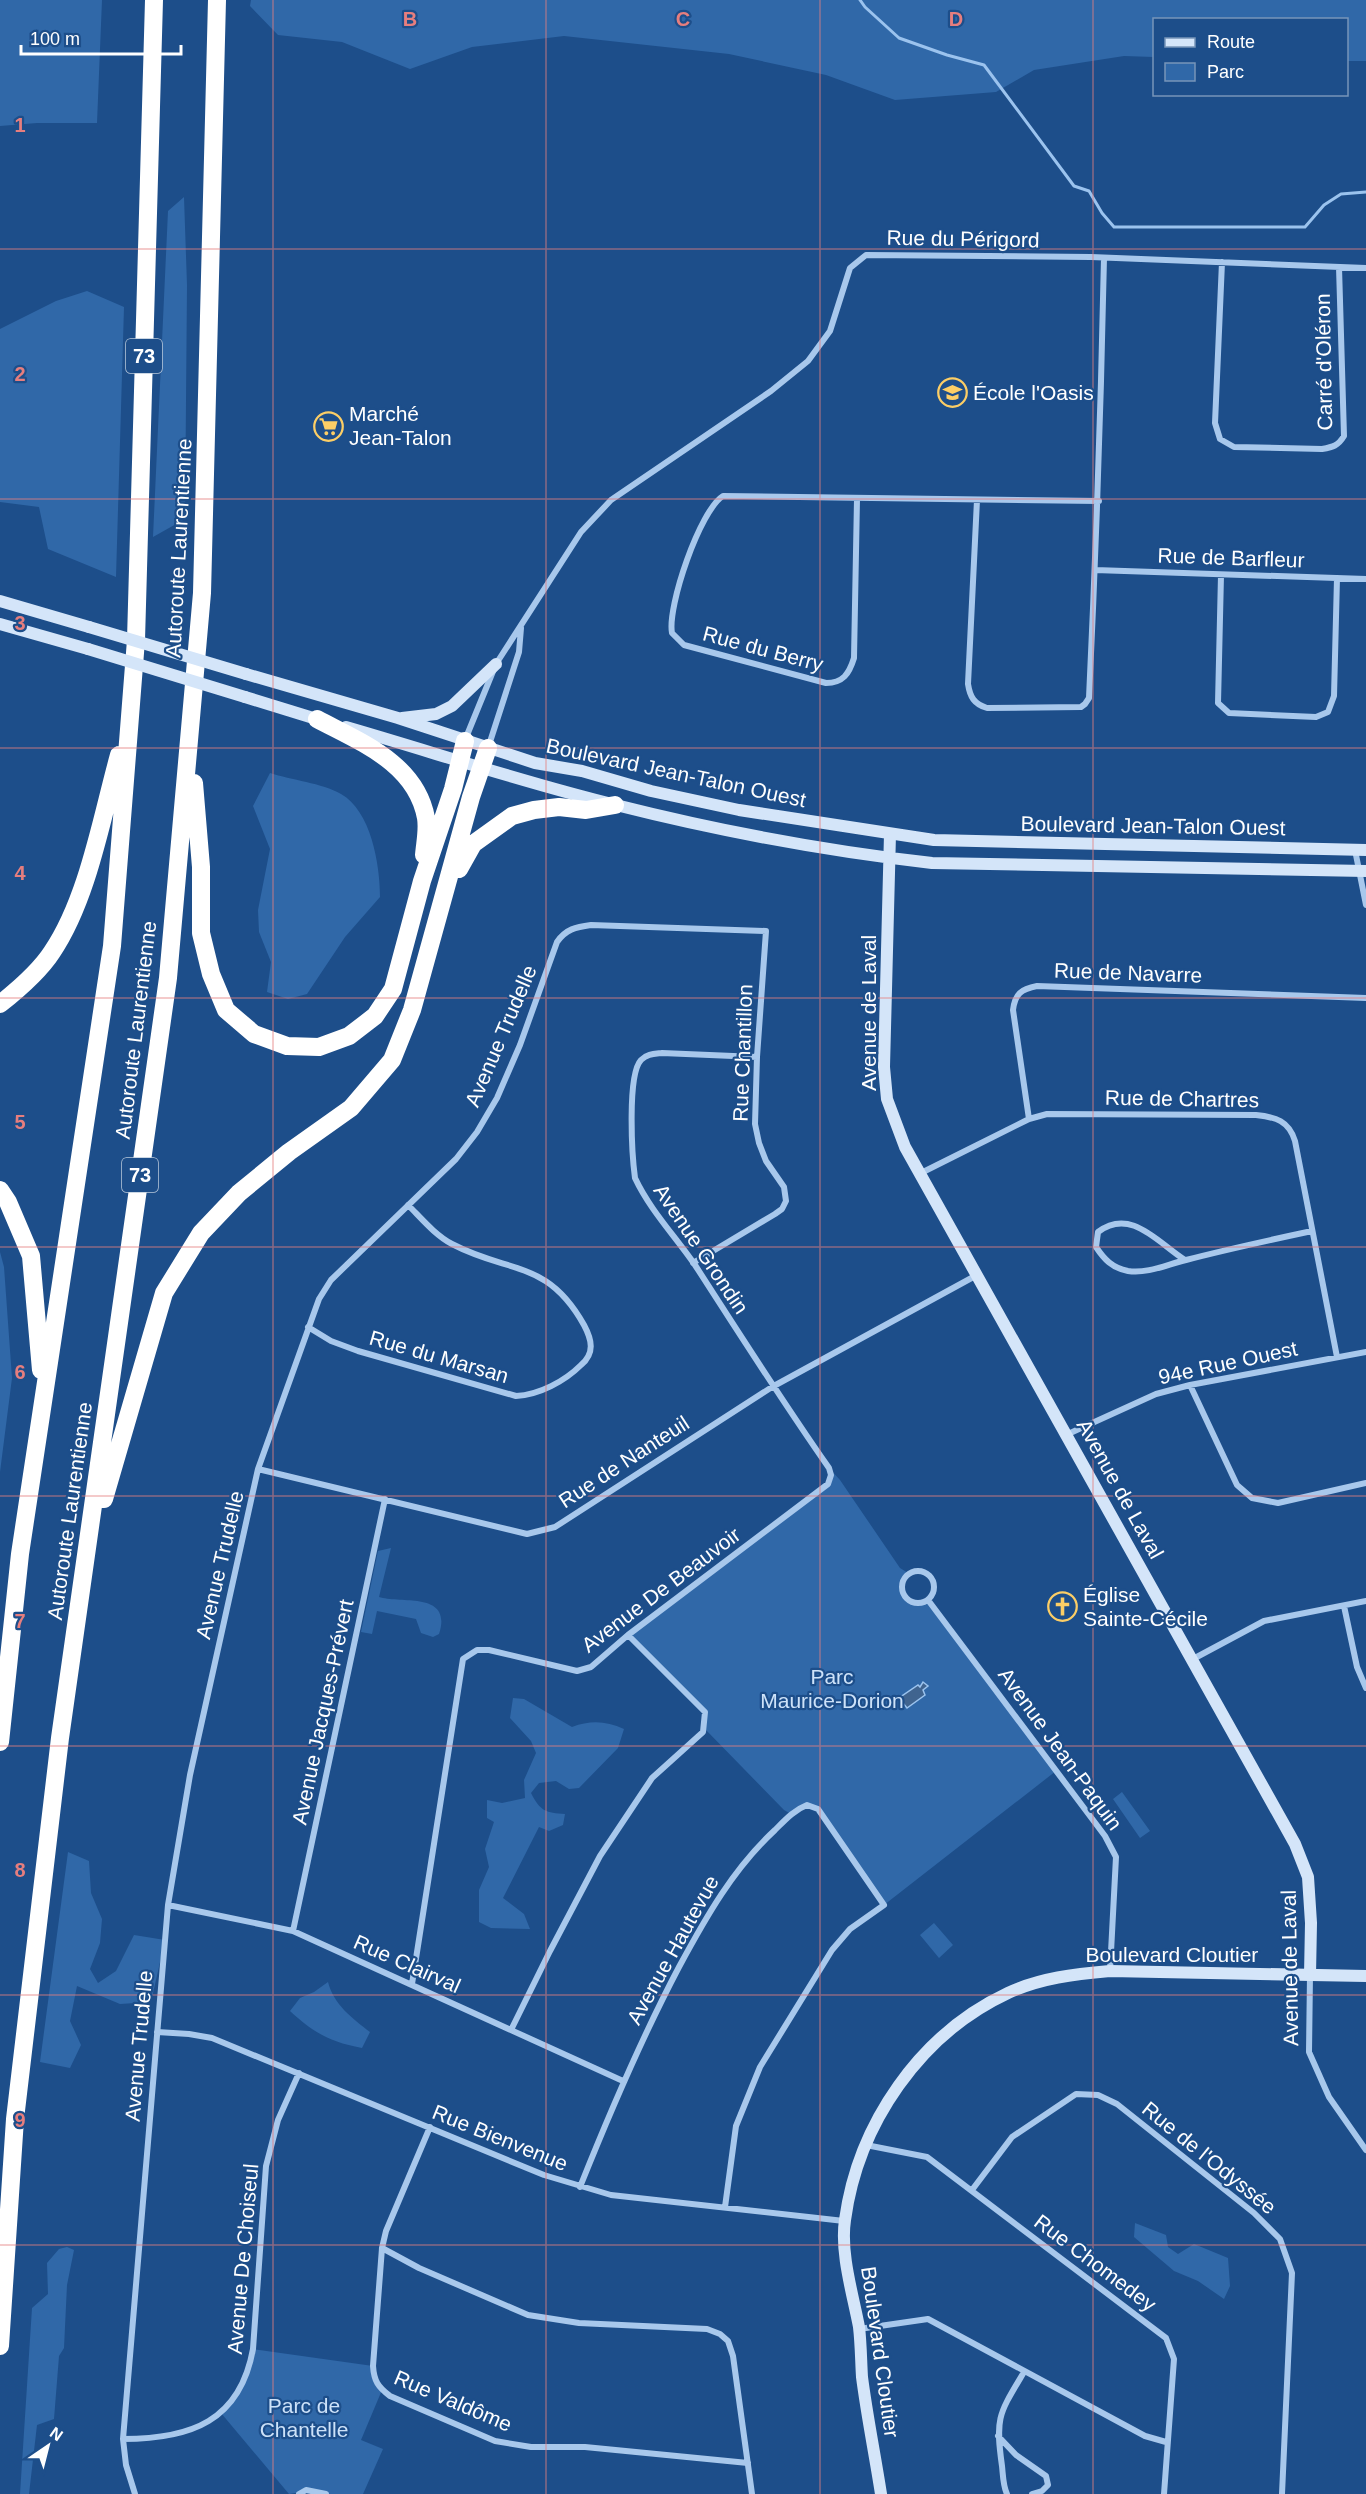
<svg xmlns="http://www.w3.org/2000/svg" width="1366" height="2494" viewBox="0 0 1366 2494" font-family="Arial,sans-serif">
<rect width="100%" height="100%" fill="#1d4e8a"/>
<path fill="#3068a8" d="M0,0H102L97,123H37L0,126Z
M251,0H1366V61H1347L1346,20H1154V57L1124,56L1034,70L996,92L895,100L826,75L729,54L564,36L472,47L410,69L342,42L278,35L250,6Z
M184,197L187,285L185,519L153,537L168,211Z
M87,291L124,307L116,577L48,549L39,507L0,502V329L56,301Z
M270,773C291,780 322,783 341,794C371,811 380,864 380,897L345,937L307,994L288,999L267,992L271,962L259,932L258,910L270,849L253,806Z
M0,1252L4,1267L12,1378L0,1472Z
M829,1468L840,1480L900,1568L908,1573L902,1582L903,1595C910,1603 918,1605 928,1600L1056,1771L884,1905L818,1809L807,1805L791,1814L784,1810L704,1728L705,1712L628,1635L828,1484Z
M391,1548L379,1597C401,1604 453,1591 439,1634L433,1637L421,1633L416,1619L377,1611L372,1634L361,1632L378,1551Z
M513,1698L524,1699L572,1727C591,1720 606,1721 624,1729L618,1748L579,1788L569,1789L556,1781L539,1783L531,1793C540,1811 546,1813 565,1814L563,1825L549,1831L539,1827L503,1898L524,1914L530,1929L491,1928L479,1922V1890L489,1867L485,1849L494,1822L487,1818V1800L502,1803L525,1798L524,1780L536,1753L531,1741L510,1718Z
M1122,1792L1150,1831L1140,1838L1113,1799Z
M68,1852L89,1861L91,1893L102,1919L100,1943L90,1969L98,1983L116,1971L134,1935L165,1940L151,2002L120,2004L77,1986L70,2021L81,2045L70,2068L40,2062Z
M934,1923L953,1945L939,1958L920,1935Z
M328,1982C334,2005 352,2018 370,2032L362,2048C330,2042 314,2033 290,2011L300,1998L314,1992Z
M1135,2223L1166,2235L1168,2247L1178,2254L1194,2244L1228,2258L1230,2286L1224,2299L1198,2281L1174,2271L1134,2237Z
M67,2247L74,2250L67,2285L64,2348L59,2356L54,2419L37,2425L29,2494H20L32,2308L48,2294L47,2263L59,2249Z
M253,2349L373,2366L382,2390L361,2440L383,2449L363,2494H326L314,2490L289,2494L221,2413L232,2403Z"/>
<path fill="#40648f" stroke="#9bc3ee" stroke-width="1.5" d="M923,1682L928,1686L923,1690L925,1695L907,1708L899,1698L918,1685L920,1687Z"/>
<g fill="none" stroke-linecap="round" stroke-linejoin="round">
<path stroke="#9bc3ee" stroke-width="3" d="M860,0L865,7L899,38L947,55L984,65L1074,186L1089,191L1102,213L1114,227H1305L1324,205L1341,194L1366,192"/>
<path stroke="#a8c8ec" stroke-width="6" d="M1222,262L1215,423L1220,439L1234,447L1322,449C1333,447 1338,446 1344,436L1339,267
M857,499L854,658C849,674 843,683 826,683L684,645L672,633C667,607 700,510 723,496L1099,501
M977,500L968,684C970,697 974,704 987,708L1081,707L1085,704L1089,698C1096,551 1101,405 1104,258
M1095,570L1366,579
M1221,575L1218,703L1229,713L1316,717L1328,712L1334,696L1337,578
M465,740L496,664L581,532L611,500L771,391L808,361L830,331L850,268L866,255L1091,257L1366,268
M489,745L519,652L521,628
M1355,850L1366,905
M1029,1119L1013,1010C1015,994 1021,989 1037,986L1366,998
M921,1173L1029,1119L1047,1114L1256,1115C1276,1117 1289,1121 1295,1141L1337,1357
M1185,1260C1158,1243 1131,1207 1098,1232L1096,1247C1104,1259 1112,1268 1128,1271C1148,1274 1168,1264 1186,1260C1228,1249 1270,1240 1312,1231
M308,1327L331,1341L358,1351L516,1396C539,1395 565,1381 581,1365C595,1353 592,1340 584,1325C547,1259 509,1274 452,1244C435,1235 422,1219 408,1205
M1190,1385L1237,1485L1252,1498L1278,1503L1366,1483
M1068,1434L1156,1394L1190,1385L1366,1352
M258,1469L527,1534L555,1527L772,1387L977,1275
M902 1587a16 16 0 1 1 32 0a16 16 0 1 1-32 0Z
M928,1600L1105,1836L1116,1857L1110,1971
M1344,1606L1357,1667L1366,1688
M1193,1659L1264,1621L1366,1601
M168,1905L293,1931L623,2081
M293,1931L385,1499
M1310,1975L1309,2052L1329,2097L1366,2150
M412,1984L463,1659L477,1650H489L577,1671L591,1667L628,1635L828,1484L831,1475L829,1468C782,1401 739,1333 695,1265C675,1236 650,1210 635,1178C632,1156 627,1075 641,1060C647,1054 654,1054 662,1053L757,1057
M511,2030L550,1951L600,1856L652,1778L703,1732L705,1712L628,1635
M157,2032L189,2034L212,2038L544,2175L611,2195L844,2221
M430,2127L386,2231L382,2248L373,2366C374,2381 378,2387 390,2396L495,2441L531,2447H585L748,2463
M866,2145L927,2157L1166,2338L1174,2359L1164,2494
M580,2187C610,2112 641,2039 679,1967C706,1917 733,1869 775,1830C785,1820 794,1810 807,1805L818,1809L884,1905L850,1929L832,1950L760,2067L736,2126L725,2207
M972,2190L1012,2137L1076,2094L1098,2095L1117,2104L1254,2213L1280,2239L1292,2273L1282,2494
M382,2248L419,2268L528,2315L579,2323L707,2329L720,2334L728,2341L733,2356L752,2494
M859,2329L928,2319L1145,2436L1166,2442
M998,2436L1016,2455L1046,2476L1048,2485L1042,2491L1032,2494
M123,2439C191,2439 240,2421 253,2349L266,2166L278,2120L299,2073
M135,2494L126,2465L123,2439L168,1905L190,1775L258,1469L319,1299L331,1280L456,1159L477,1132L497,1098L520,1045L557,942C566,929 576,927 591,925L766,931L757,1057L755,1124L759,1143L766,1161L784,1187L786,1201L782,1209L775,1214L693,1263
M299,2494L306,2490L326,2494
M1007,2494C1003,2486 1003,2475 1002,2466C995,2417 999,2414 1024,2372"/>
<path stroke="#d4e5f9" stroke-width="12" d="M0,601L89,627
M0,624L88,649
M246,674L398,718L535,763L582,771L651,791L739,810L934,840L1366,850
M245,697L323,721
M402,718L436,714L452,706L496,664
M346,727C436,753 525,783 616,805C719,831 826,851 932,863L1366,871
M890,834L884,1067L887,1099L905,1147L1295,1844L1308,1877L1311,1923L1310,1975
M881,2494C875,2455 867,2416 862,2377C861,2361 861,2344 859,2327C853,2295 840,2253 845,2220C858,2124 920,2034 1008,1993C1040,1978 1075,1974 1110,1971L1366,1976"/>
<path stroke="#fff" stroke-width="18" d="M317,719C360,742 416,763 426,818C428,830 425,843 424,855
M194,783L201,867V933L211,974L226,1010L254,1034L287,1046L319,1047L349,1036L375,1016L393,989L422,881L453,789L465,741
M459,869L473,844L512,816L534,810L559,807L586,810L615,805
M0,1004C19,989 39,972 52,952C88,899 102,816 119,755
M0,1190L8,1202L31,1256L41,1370
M104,1499L164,1293L201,1233L239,1193L289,1152L351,1108L392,1060L412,1010L471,797L488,748
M0,1742L20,1554L112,946L136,640L154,0
M0,2346L15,2119L60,1738L168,978L202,593L217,0"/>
<path stroke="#d4e5f9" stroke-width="12" d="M89,627L246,674
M88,649L245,697"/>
</g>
<path fill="none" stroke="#e67e7e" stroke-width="1.5" stroke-opacity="0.55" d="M273,0V2494M546,0V2494M820,0V2494M1093,0V2494M0,249H1366M0,499H1366M0,748H1366M0,998H1366M0,1247H1366M0,1496H1366M0,1746H1366M0,1995H1366M0,2245H1366"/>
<defs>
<symbol id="school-ring" viewBox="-11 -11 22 22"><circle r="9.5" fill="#1d4e8a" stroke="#fcce66" stroke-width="1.5"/><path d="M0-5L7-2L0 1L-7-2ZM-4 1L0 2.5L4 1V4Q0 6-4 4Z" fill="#fcce66"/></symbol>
<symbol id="supermarket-ring" viewBox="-11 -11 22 22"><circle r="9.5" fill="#1d4e8a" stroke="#fcce66" stroke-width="1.5"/><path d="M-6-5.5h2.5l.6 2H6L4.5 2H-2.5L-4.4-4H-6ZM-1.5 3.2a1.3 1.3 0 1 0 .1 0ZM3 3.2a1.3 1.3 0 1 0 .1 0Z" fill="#fcce66"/></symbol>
<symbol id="church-ring" viewBox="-11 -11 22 22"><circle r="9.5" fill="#1d4e8a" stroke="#fcce66" stroke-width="1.5"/><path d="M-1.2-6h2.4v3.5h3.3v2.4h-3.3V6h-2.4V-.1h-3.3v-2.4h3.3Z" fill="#fcce66"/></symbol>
</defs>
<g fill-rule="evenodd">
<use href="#school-ring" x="936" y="376" width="33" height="33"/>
<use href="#supermarket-ring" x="312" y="410" width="33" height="33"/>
<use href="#church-ring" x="1046" y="1590" width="33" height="33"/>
</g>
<g text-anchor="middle" stroke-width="4.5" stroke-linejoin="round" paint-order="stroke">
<g fill="#1d4e8a" stroke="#bbcadc" stroke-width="1.5">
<rect x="126" y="339" width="36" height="34" rx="4.5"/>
<rect x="122" y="1158" width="36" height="34" rx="4.5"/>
</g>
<g font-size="20" font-weight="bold" fill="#fff">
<text x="144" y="363">73</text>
<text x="140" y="1182">73</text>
</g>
<g font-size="21" fill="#fff" stroke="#1d4e8a">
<text transform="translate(963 239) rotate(1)" y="7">Rue du Périgord</text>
<text transform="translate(1324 362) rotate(-91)" y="7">Carré d'Oléron</text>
<text transform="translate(179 548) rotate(-87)" y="7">Autoroute Laurentienne</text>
<text transform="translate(1231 558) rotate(2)" y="7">Rue de Barfleur</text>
<text transform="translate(763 649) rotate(15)" y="7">Rue du Berry</text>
<text transform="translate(676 773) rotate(12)" y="7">Boulevard Jean-Talon Ouest</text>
<text transform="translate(1153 826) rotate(1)" y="7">Boulevard Jean-Talon Ouest</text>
<text transform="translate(1128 973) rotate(2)" y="7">Rue de Navarre</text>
<text transform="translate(869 1013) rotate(-90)" y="7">Avenue de Laval</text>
<text transform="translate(136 1030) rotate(-83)" y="7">Autoroute Laurentienne</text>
<text transform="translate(501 1036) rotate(-67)" y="7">Avenue Trudelle</text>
<text transform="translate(743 1053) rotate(-88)" y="7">Rue Chantillon</text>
<text transform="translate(1182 1099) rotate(1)" y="7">Rue de Chartres</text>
<text transform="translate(701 1249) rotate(56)" y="7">Avenue Grondin</text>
<text transform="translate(439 1357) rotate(16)" y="7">Rue du Marsan</text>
<text transform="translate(1228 1363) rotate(-12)" y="7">94e Rue Ouest</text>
<text transform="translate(624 1462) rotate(-33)" y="7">Rue de Nanteuil</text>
<text transform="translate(1120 1489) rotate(61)" y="7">Avenue de Laval</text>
<text transform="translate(70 1511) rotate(-82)" y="7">Autoroute Laurentienne</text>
<text transform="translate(220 1565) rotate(-77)" y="7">Avenue Trudelle</text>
<text transform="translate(661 1590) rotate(-37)" y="7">Avenue De Beauvoir</text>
<text transform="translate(323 1712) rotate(-78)" y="7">Avenue Jacques-Prévert</text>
<text transform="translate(1060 1749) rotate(54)" y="7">Avenue Jean-Paquin</text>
<text transform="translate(673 1950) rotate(-61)" y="7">Avenue Hautevue</text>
<text x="1172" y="1962">Boulevard Cloutier</text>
<text transform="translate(407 1964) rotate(24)" y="7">Rue Clairval</text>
<text transform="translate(1290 1968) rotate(-91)" y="7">Avenue de Laval</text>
<text transform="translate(139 2046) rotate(-85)" y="7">Avenue Trudelle</text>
<text transform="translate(500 2138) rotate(22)" y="7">Rue Bienvenue</text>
<text transform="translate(1209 2158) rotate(39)" y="7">Rue de l'Odyssée</text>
<text transform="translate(243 2259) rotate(-85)" y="7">Avenue De Choiseul</text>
<text transform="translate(1095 2263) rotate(37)" y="7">Rue Chomedey</text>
<text transform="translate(880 2352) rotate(82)" y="7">Boulevard Cloutier</text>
<text transform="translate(453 2401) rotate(23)" y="7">Rue Valdôme</text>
</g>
<g font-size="21" fill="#fff" stroke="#1d4e8a" text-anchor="start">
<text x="973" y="400">École l'Oasis</text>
<text x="349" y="421">Marché<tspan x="349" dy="24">Jean-Talon</tspan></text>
<text x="1083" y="1602">Église<tspan x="1083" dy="24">Sainte-Cécile</tspan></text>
</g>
<g font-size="21" fill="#cde2f9" stroke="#1d4e8a">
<text x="832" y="1684">Parc<tspan x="832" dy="24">Maurice-Dorion</tspan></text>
<text x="304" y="2413">Parc de<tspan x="304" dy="24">Chantelle</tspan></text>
</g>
</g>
<g font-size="20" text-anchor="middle" font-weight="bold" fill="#e67e7e" stroke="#1d4e8a" stroke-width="4.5" stroke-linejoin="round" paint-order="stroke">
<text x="410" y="26">B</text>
<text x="683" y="26">C</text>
<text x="956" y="26">D</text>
<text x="20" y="132">1</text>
<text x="20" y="381">2</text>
<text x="20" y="630">3</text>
<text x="20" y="880">4</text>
<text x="20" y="1129">5</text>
<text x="20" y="1379">6</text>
<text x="20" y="1628">7</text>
<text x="20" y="1877">8</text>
<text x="20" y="2127">9</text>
</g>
<rect x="1153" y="18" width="195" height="78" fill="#1d4e8a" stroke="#7795b9" stroke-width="1.5"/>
<rect x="1165" y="38" width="30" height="9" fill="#d4e5f9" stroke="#7795b9" stroke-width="1.5"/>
<text x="1207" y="48" font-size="18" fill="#ffffff">Route</text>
<rect x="1165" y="63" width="30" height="18" fill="#3068a8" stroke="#7795b9" stroke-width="1.5"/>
<text x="1207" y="78" font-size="18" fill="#ffffff">Parc</text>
<g transform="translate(48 2446) rotate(35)" stroke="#1d4e8a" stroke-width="4.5" paint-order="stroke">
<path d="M0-4.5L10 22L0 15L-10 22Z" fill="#ffffff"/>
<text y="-9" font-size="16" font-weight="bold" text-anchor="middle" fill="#ffffff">N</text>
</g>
<path d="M21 45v9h160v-9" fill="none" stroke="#ffffff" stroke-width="3"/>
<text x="30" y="45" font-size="18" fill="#ffffff" stroke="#1d4e8a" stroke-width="4.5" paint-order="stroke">100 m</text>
</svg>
